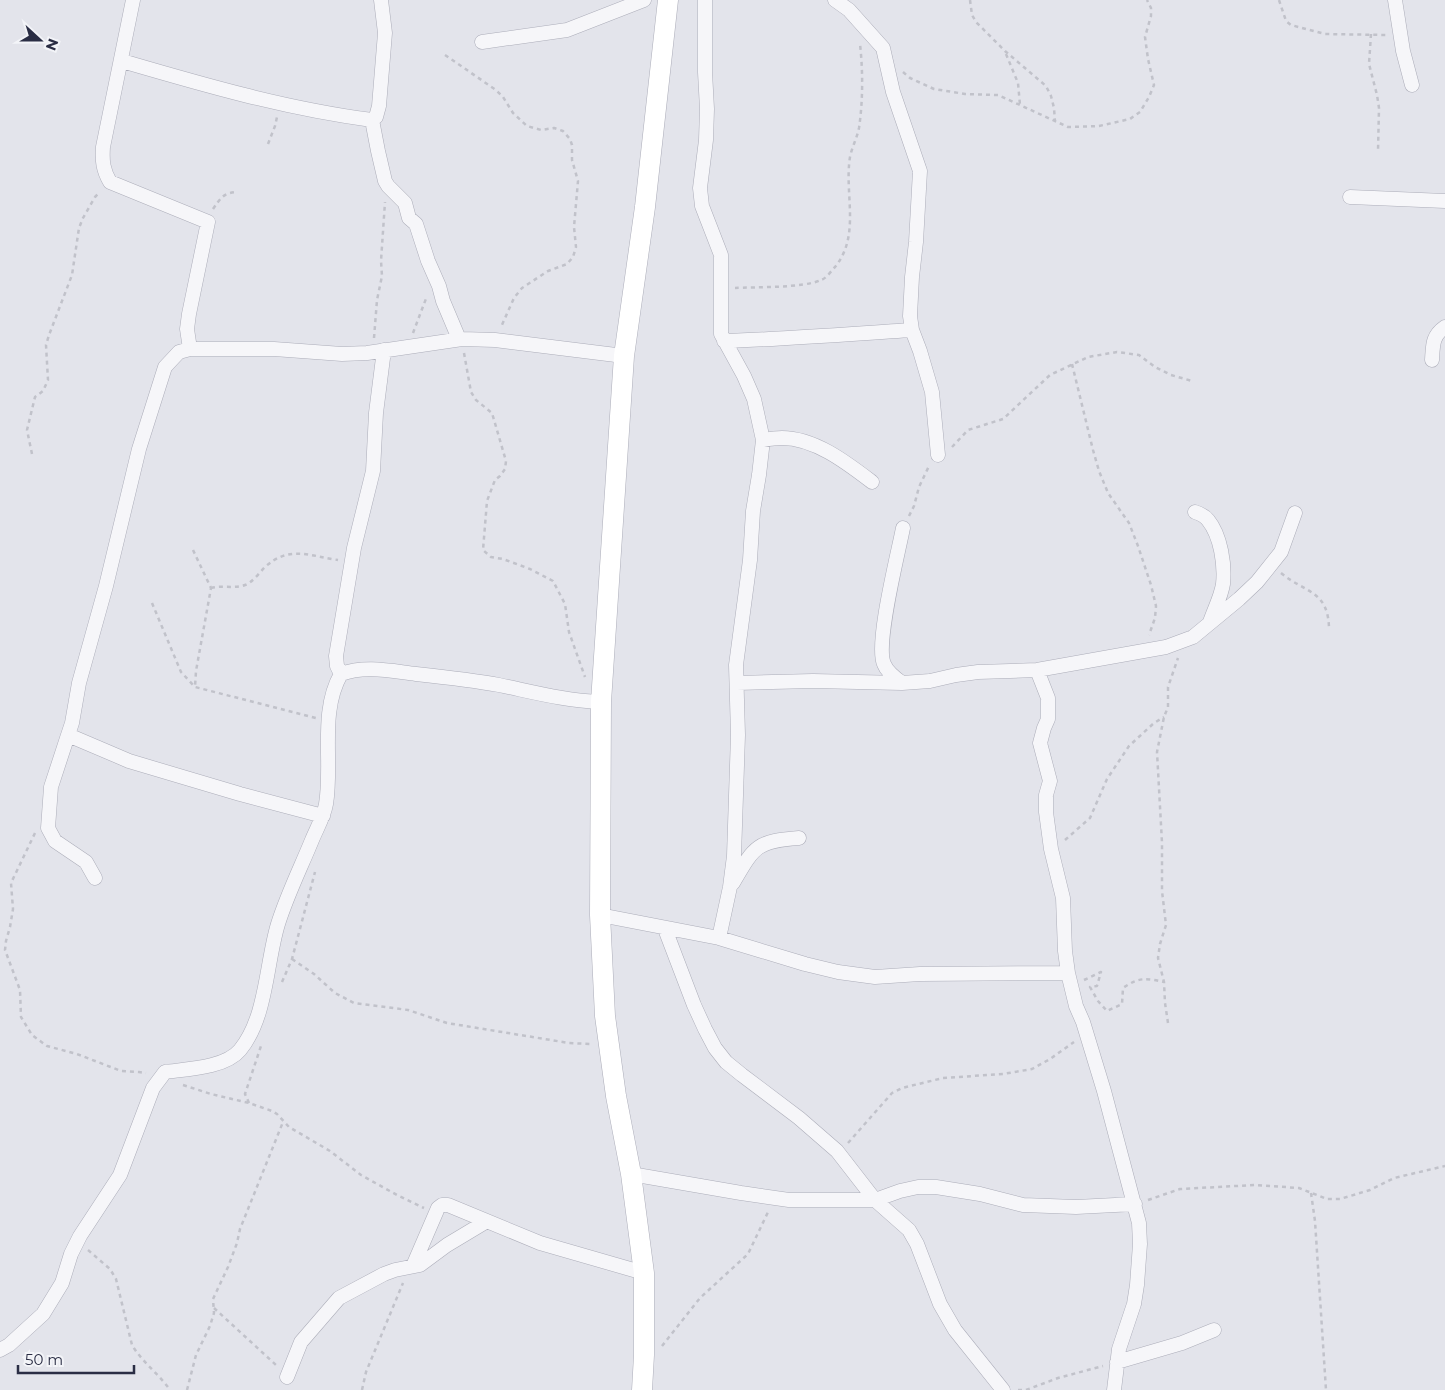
<svg xmlns="http://www.w3.org/2000/svg" width="1445" height="1390" viewBox="0 0 1445 1390" font-family="Montserrat,sans-serif">
<rect width="100%" height="100%" fill="#e3e4eb"/>
<g fill="none" stroke-linecap="round" stroke-linejoin="round">
<defs>
<path id="street" d="M133,0L103,147C102,161 103,170 110,182L208,222L189,314L187,329L190,349
M705,0V72L707,109L706,140L700,188L702,206L721,255V334L744,376L754,399L763,440L759,475L753,511L750,560L736,665L738,735L734,856L730,887L719,938
M835,0L849,10L883,48L893,92L920,171L916,242L912,277L910,316L912,330L920,351L932,392L938,455
M1395,0L1403,51L1412,85
M482,42L567,30L644,0
M122,61C204,85 287,109 372,120L376,117L379,106L385,33L381,0
M372,120L378,151L385,181L388,186L405,203L409,218L416,224L428,261L439,286L443,301L459,339
M1350,197L1445,201
M724,341C787,339 849,334 912,330
M1432,360C1433,345 1432,336 1445,327
M763,440C769,439 776,438 782,438C815,438 847,463 872,482
M1195,512C1201,514 1205,516 1208,520C1221,536 1225,565 1223,584C1221,597 1214,610 1210,622
M1037,670L1048,698V719L1044,728L1040,743L1050,781L1046,795V812L1051,849L1063,898L1065,951L1068,973L1076,1006L1083,1022L1104,1091L1139,1223L1140,1244L1137,1285L1134,1304L1119,1349L1114,1390
M341,674L337,666L336,656L354,548L373,471L376,413L384,350
M737,683L813,681L902,683L930,681L956,675L978,672L1037,670L1166,647L1193,637L1239,599L1257,582L1281,552L1295,513
M902,683C895,678 887,672 884,664C875,644 898,554 903,528
M68,735L51,787L48,828L55,841L86,862L95,878
M323,816L240,794L129,761L68,735L72,723L79,683L106,586L139,449L165,367L179,352L190,349H274L342,354L367,353L462,339L495,340L624,356
M733,883C754,847 756,841 799,838
M600,915L719,938L805,964L838,972L875,977L920,974L1068,973
M665,929L694,1005L705,1029L715,1048L726,1062L742,1075L799,1118L837,1151L875,1200L909,1230L917,1244L940,1304L955,1330L1003,1390
M631,1174L741,1193L789,1200H875L900,1191L918,1187H936L980,1194L1023,1205L1076,1207L1135,1204
M413,1266L438,1208L442,1205H448L540,1243L644,1273
M0,1350L9,1345L43,1314L62,1283L71,1254L80,1236L120,1175L153,1088L165,1072C187,1069 225,1068 240,1050C267,1017 266,963 278,924C287,895 301,867 312,840C317,828 324,816 326,804C333,762 319,712 341,674C365,665 391,671 416,674C444,677 472,680 499,685C533,692 566,701 601,702
M1117,1362L1182,1343L1214,1330
M287,1377L301,1342L339,1298L384,1274L395,1270L420,1265L447,1245L487,1221"/>
<path id="secondary" d="M642,1390L644,1355V1273L631,1174L616,1096L605,1016L600,915L601,702L624,356L645,207L668,0"/>
</defs>
<use href="#street" stroke="#acadb9" stroke-width="15"/>
<use href="#secondary" stroke="#acadb9" stroke-width="21"/>
<path stroke="#c1c2ca" stroke-width="2.5" stroke-dasharray="4 4" stroke-linecap="butt" d="M970,0L972,15L976,22L1005,51L1046,86L1051,96L1054,108L1055,122
M1279,0L1286,21L1291,25L1302,28L1325,34L1386,35
M1371,34L1369,64L1377,95L1379,108L1378,151
M1006,54L1018,83L1020,105
M445,55L496,90L503,97L513,113L527,126L541,130L554,128L563,131L570,139L572,145V160L578,181L574,227L576,247L573,257L567,264L548,271L522,288L514,298L501,327
M903,72L910,78L934,89L965,94L998,95L1068,127L1099,126L1130,119L1140,112L1149,97L1154,85L1148,59L1145,37L1151,16V8L1147,0
M268,144L275,126L277,117
M213,209C220,199 223,193 236,192
M735,288C755,287 804,288 821,280C827,278 831,271 835,267C861,235 844,194 850,157C852,147 857,138 859,128C863,101 863,71 860,44
M413,333L427,296
M374,338L377,300L382,276L381,261L385,202
M464,353L471,392L476,400L492,413L506,461L505,469L500,476L495,480L487,501L483,550L491,557L503,559L530,569L553,581L565,604L569,632L585,677
M1072,364L1093,450L1099,471L1108,493L1129,523L1138,546L1151,585L1156,606L1155,618L1149,635
M952,447L968,430L1003,419L1050,375L1088,357L1117,352L1139,355L1155,367L1171,375L1192,381
M32,454L27,430L35,397L43,391L48,380L46,345L49,335L72,275L79,228L83,218L95,197L100,192
M909,516L914,506L919,487L929,466
M193,550L211,588L196,671L195,687
M1281,573C1305,593 1328,590 1329,628
M211,588C222,585 234,589 245,585C253,582 259,573 265,567C289,545 310,556 338,560
M152,603L181,672L195,687L316,718
M35,833L11,883L13,909L10,927L6,941L5,950L20,990L21,1017L32,1035L47,1046L77,1054L121,1071L139,1072L146,1073
M1065,840L1090,818L1107,779L1129,746L1154,723L1164,717
M292,959L314,974L335,993L354,1003L408,1010L447,1023L569,1043L591,1044
M1084,980L1101,972L1097,986L1090,987L1098,1001L1107,1011L1122,1004L1123,988C1139,977 1145,978 1164,982
M282,982L292,959L315,872
M1168,1023L1165,1003L1164,982L1158,958L1160,944L1166,925L1162,891V843L1157,752L1164,717L1168,707V687L1178,658
M183,1085L211,1094L249,1103L272,1111L277,1114L289,1127L330,1151L361,1175L397,1195L424,1208
M249,1103L245,1094L261,1046
M848,1143L892,1093L902,1088L943,1078L1003,1074L1032,1069L1050,1059L1074,1042
M1311,1193L1315,1221L1326,1390
M1148,1200L1180,1189L1255,1185L1299,1188L1327,1199H1340L1370,1190L1394,1178L1445,1166
M88,1250L110,1269L116,1279L132,1345C142,1362 159,1374 170,1390
M214,1308L276,1365
M662,1346L700,1298L748,1254L769,1210
M187,1390L196,1355L210,1326L214,1313L213,1299L228,1267L237,1243L240,1229L283,1122
M362,1390L366,1372L403,1283
M1018,1390H1026L1058,1378L1103,1366"/>
<use href="#street" stroke="#f6f6f9" stroke-width="14"/>
<use href="#secondary" stroke="#fff" stroke-width="20"/>
</g>
<g transform="translate(40 40) rotate(111)" stroke="#f3f4f8" stroke-width="4" paint-order="stroke">
<path d="M0-4L9 19L0 12L-9 19Z" fill="#2a2d44"/>
<text y="-8" font-size="14" font-weight="bold" text-anchor="middle" fill="#2a2d44">N</text>
</g>
<path d="M18 1365v8h116v-8" fill="none" stroke="#2a2d44" stroke-width="2.5"/>
<text x="25" y="1365" font-size="15" fill="#2a2d44" stroke="#f3f4f8" stroke-width="4" paint-order="stroke">50 m</text>
</svg>
